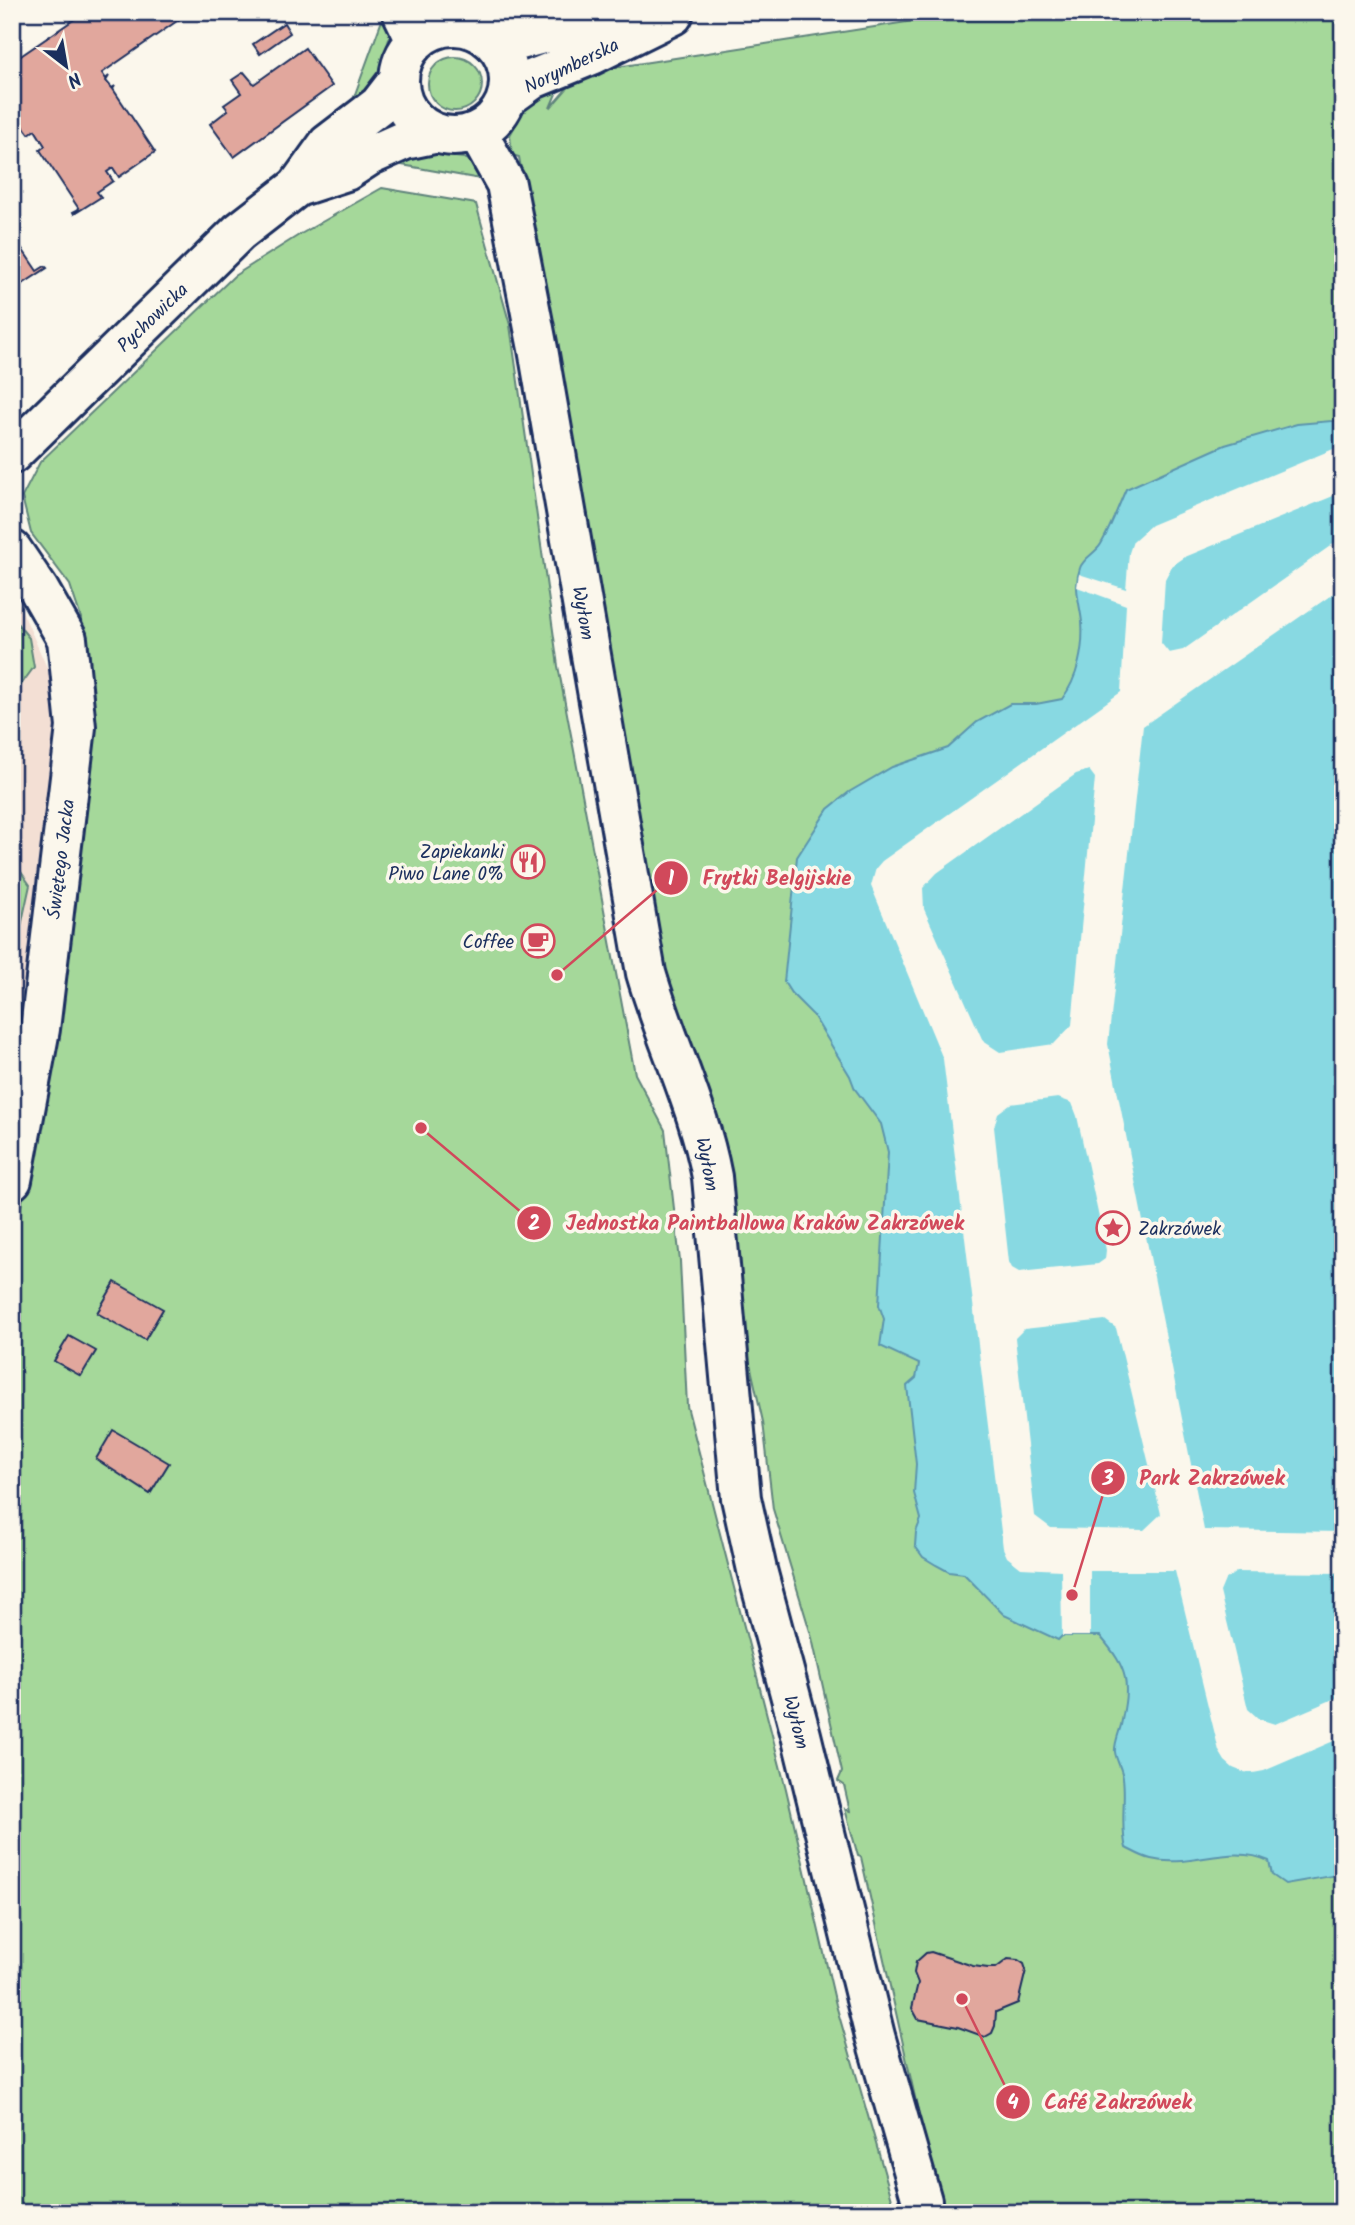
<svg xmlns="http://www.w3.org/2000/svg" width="1355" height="2225" viewBox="0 0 1355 2225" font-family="Kalam,sans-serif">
<rect width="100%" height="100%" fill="#fbf7ec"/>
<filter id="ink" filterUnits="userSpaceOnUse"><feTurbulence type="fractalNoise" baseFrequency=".0143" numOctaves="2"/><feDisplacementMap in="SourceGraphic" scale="14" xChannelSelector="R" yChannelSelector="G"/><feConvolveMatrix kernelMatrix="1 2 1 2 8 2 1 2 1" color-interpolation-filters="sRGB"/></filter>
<g filter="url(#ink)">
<path fill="#f3dfd4" d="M12,597L19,604L66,711L31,947L12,1036Z"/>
<path fill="#a5d89a" stroke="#60847c" stroke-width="2" d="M385,12L391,32L377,82L350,108Z
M476,12H491L497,15L536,12L540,25L498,22Z
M971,12H1343V2213H941L861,1857L858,1856L845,1809L850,1811L844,1785L838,1781L842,1772L812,1638L773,1509L763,1422L667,992L519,157L512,155L510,135L531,98L558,89L550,108L577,77L617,67Z
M428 84a27 27 0 1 1 54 0a27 27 0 1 1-54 0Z
M414,152L464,158L472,161L486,180L391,163Z
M382,188L476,204L510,325L558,666L635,1074L665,1130L680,1261L687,1406L786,1789L836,2005L896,2213H12V1249L42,1107L86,817L91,694L84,627L70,585L31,533L22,497L40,462L234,276L299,235Z
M12,617L29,638L34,667L12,697Z
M12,859L30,885L18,940L12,947Z"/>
<path fill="#88d9e2" stroke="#5c95ad" stroke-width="2" d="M1343,420V1874L1285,1884L1272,1875L1269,1861C1230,1843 1190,1869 1151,1859C1142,1857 1134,1852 1126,1848C1120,1825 1126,1801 1123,1778C1122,1769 1116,1760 1115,1752C1114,1744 1119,1733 1121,1725C1130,1682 1129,1670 1100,1636H1062L1058,1640L1004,1615L964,1574L949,1572L936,1565L923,1557L915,1546L916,1532L921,1519L914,1493L916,1464L907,1386L916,1378L919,1364L880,1346L884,1319L879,1305L888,1152L881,1124L855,1089L850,1076L813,1015L791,993L784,982L797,857L828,809L849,792L892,767L948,748L977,722L1010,704H1036L1062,699C1078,678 1084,648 1082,622C1080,603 1073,587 1080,568C1083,558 1096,553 1101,544C1111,527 1118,507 1126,489L1225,445L1297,424Z"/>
<path fill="#fbf7ec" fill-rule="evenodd" d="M1343,445V492L1185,557L1172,566L1165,579L1161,643L1169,653L1183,650L1343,537V587L1143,726L1108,1044L1204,1530L1343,1532V1573L1236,1572L1225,1580L1220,1592L1248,1709L1259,1719L1275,1724L1343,1695V1737L1264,1771L1253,1773L1243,1772L1233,1768L1225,1761L1219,1751L1175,1571H1090V1636H1062L1061,1570L1021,1568L1007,1557L1003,1548L943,1059L871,886L876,868L882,861L1121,692L1126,605L1077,587L1079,574L1126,589L1129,553L1133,541L1151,525ZM1089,770L1095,778L1072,1025L1054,1044L1000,1052L983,1041L924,909L923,888L937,873L1076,774ZM1058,1098L1072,1103L1077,1116L1106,1250L1105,1259L1098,1264L1019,1272L1012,1268L1009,1262L994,1127L998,1113L1010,1104ZM1105,1320L1116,1328L1161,1514L1144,1530L1051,1528L1035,1516L1015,1338L1024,1329Z"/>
<path fill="#e1a79d" stroke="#1b2f5e" stroke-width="2" d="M85,12H190L102,73L106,79L109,76L106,81L112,88L115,86L113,89L155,152L119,177L113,168L107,172L113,181L97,192L101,197L74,214L73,212L79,209L40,150L45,146L35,130L29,134L16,116H12L14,113L12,110V62Z
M284,23L290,33L260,54L253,44Z
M305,48L332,86L234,157L210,124L228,110L224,105L241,93L232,80L244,72L254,84Z
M12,234L37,271L45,266L47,268L12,291Z
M115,1282L163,1309L145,1340L97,1313Z
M69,1336L96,1351L81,1376L54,1361Z
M113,1430L169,1463L150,1494L96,1459Z
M931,1952L973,1966L988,1968H996L1008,1959L1018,1960L1024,1964L1026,1970L1018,2003L996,2012L995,2026L992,2033L985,2037L958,2027L918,2019L912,2008L918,1983L914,1973L916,1962L926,1953Z"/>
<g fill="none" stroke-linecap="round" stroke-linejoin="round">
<defs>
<path id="minor" d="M402,12L416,41
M399 81a55 55 0 1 1 110 0a55 55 0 1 1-110 0Z
M489,38L517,41L626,12
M508,97L533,79L592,55L673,15
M477,132L506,184L538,349L646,973C666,1042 699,1107 712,1177L741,1498L757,1570L801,1735L875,2036L922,2201
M297,187L328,144L379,105L399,79
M12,454L239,232L297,187L346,171L369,156L405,140L434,134
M12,550L39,590L67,639L76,727L40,1029L12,1180"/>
</defs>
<use href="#minor" stroke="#1b2f5e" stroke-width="44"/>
<use href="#minor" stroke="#fbf7ec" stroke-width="38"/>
</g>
</g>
<defs>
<symbol id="restaurant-ring" viewBox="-11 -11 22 22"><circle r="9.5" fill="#fbf7ec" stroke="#d1495b" stroke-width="1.5"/><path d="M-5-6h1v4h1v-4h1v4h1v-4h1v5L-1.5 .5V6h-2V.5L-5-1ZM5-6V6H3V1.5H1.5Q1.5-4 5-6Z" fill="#d1495b"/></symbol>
<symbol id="cafe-ring" viewBox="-11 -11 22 22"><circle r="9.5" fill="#fbf7ec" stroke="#d1495b" stroke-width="1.5"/><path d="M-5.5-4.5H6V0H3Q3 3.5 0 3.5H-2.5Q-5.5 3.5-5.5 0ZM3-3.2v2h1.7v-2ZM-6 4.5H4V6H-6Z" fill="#d1495b"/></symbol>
<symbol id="sight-ring" viewBox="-11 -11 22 22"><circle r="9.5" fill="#fbf7ec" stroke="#d1495b" stroke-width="1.5"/><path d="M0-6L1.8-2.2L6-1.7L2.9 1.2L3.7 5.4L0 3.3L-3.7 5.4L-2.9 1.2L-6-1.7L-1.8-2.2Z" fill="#d1495b"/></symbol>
</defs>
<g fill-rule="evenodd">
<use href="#restaurant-ring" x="509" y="843" width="38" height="38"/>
<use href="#cafe-ring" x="519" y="922" width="38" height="38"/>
<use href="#sight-ring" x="1094" y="1209" width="38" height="38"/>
</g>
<g text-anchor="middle" stroke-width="7" stroke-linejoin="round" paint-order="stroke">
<g font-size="19" fill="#1b2f5e" stroke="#fbf7ec">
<text transform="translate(571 65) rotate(-26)" y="7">Norymberska</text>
<text transform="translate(152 317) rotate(-44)" y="7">Pychowicka</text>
<text transform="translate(584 613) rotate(80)" y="7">Wyłom</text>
<text transform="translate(60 859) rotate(-83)" y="7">Świętego Jacka</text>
<text transform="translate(708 1164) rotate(79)" y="7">Wyłom</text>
<text transform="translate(797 1722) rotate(76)" y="7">Wyłom</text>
</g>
<g font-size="19" fill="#1b2f5e" stroke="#fbf7ec" text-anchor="end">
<text x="504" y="858">Zapiekanki<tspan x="504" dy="22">Piwo Lane 0%</tspan></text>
<text x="514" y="948">Coffee</text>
<text x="1138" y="1235" text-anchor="start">Zakrzówek</text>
</g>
</g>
<path fill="none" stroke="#d1495b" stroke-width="2.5" d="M557 975L671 878M421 1128L534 1223M1072 1595L1108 1478M962 1999L1013 2102"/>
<g fill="#d1495b" stroke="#fbf7ec" stroke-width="2.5">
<circle cx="557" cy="975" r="7"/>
<circle cx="421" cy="1128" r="7"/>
<circle cx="1072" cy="1595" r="7"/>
<circle cx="962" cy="1999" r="7"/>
<circle cx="671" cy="878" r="18"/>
<circle cx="534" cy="1223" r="18"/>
<circle cx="1108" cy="1478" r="18"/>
<circle cx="1013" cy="2102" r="18"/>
</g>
<g font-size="21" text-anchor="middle" font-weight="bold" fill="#fff">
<text x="671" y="885">1</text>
<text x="534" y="1230">2</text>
<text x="1108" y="1485">3</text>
<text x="1013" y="2109">4</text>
</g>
<g font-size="21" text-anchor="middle" font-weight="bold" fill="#d1495b" stroke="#fbf7ec" stroke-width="7" stroke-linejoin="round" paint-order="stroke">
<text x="777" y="885">Frytki Belgijskie</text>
<text x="765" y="1230">Jednostka Paintballowa Kraków Zakrzówek</text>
<text x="1212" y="1485">Park Zakrzówek</text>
<text x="1118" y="2109">Café Zakrzówek</text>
</g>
<rect width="1355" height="2225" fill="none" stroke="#fbf7ec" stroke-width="42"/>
<rect x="21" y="21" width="1313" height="2183" fill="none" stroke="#1b2f5e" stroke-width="2.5" filter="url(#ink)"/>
<g transform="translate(66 66) rotate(149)" stroke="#fbf7ec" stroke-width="5" paint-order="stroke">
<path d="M0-5L12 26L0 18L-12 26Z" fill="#1b2f5e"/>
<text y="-10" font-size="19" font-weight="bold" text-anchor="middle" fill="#1b2f5e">N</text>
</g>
</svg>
